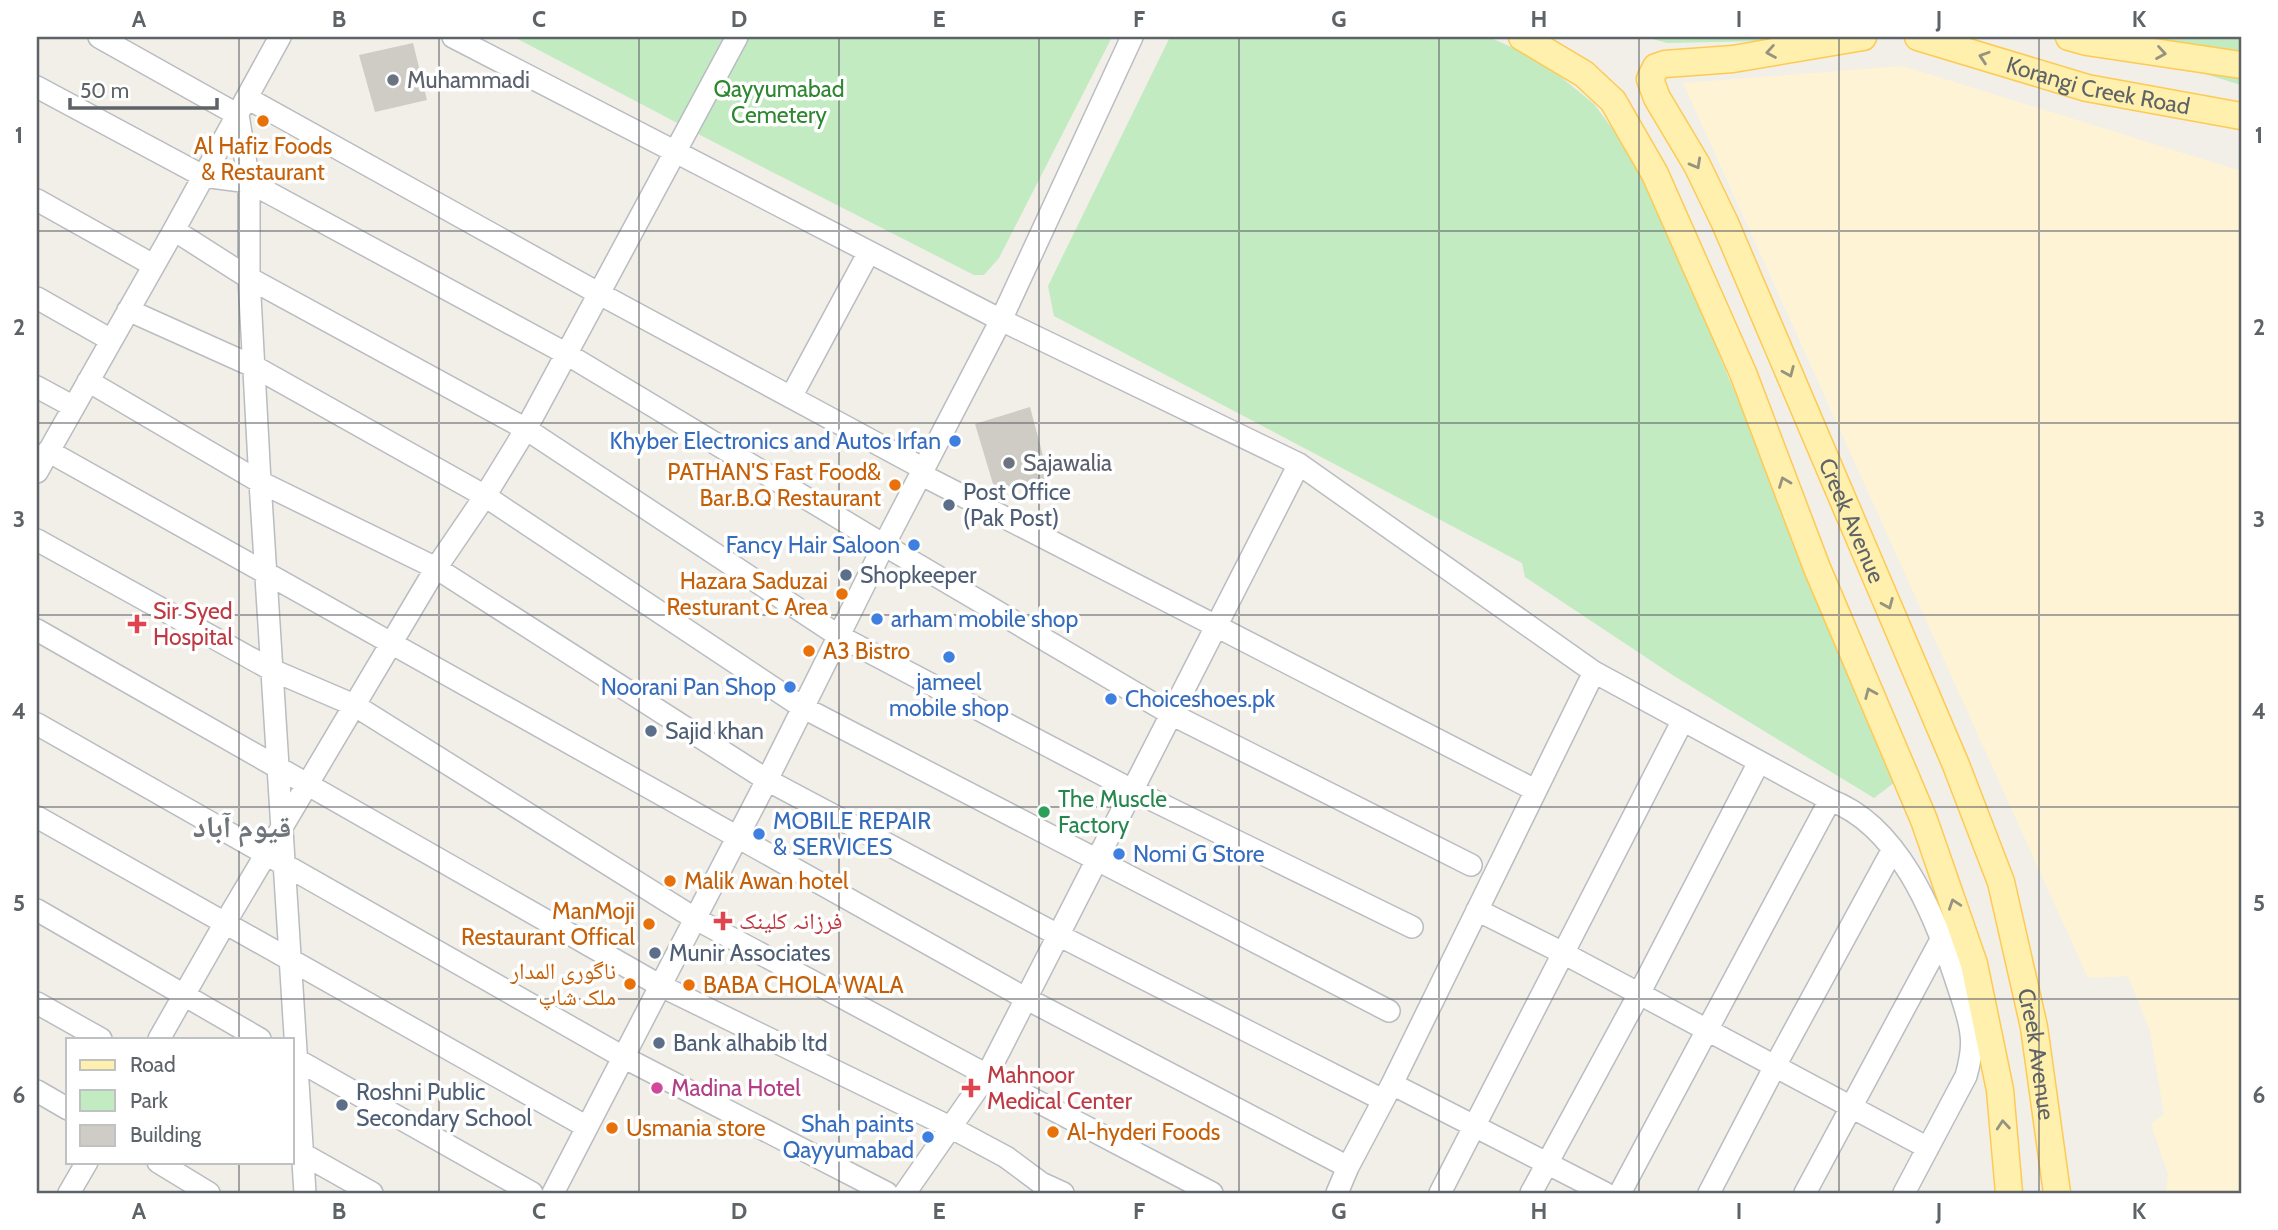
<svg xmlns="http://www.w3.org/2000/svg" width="2278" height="1230" viewBox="0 0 2278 1230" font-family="Cabin,'Noto Naskh Arabic',sans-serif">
<rect width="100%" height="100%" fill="#f1efe7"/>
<path fill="#c2ebc1" d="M514,37H1112L999,258L984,275H974L702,136Z
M1170,37H1489L1540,60L1594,104L1631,154L1665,223L1895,782L1874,798L1674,676L1525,577L1522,563L1054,316L1048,286Z
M1646,37H1774L1763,41L1667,43Z
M2085,37H2241V85Z"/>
<path fill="#fef3d5" d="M1903,66L2241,171V1193H2166L2168,1175L2151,1124L2164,1114L2150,1031L2128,976L2088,978L1683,83Z"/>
<path fill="#cfccc5" d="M413,43L427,100L375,112L359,55Z
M1030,407L1050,482L996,494L975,424Z"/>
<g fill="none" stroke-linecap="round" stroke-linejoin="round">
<defs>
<path id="minor" d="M99,37L238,115L249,182V278L260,482L305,1193
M453,37L1001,320L1299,464L1594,672L1830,800C1898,825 1934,913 1955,977C1961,996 1969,1015 1971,1034C1973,1048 1970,1062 1966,1076L1904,1193
M37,87L203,176L249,182L565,353L884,545L1171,714L1471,865
M247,98L598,293L924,469
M37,200L153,265
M174,230L249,278L526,429L839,636L1132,790L1412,927
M37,298L111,340
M128,310L255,367L485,496L802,707L1389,1011
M88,381L260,482L436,568L767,780L1058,935L1383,1100
M37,387L74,407
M791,397L869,252
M48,451L1025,998L1348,1167
M37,472L174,230L280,37
M922,475L1535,790
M37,540L272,670L354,705L694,918L987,1075L1212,1193
M37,630L659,985L950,1127L1006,1157L1041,1183L1063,1193
M37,724L623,1057L887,1193
M37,817L587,1127
M37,910L260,1039
M1477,910L1563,953L1928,1148
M37,1003L101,1039
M159,1039L225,923L436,568L485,496L526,429L737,37
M292,1057L532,1193
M1392,1084L1605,1193
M37,1091L68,1109
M294,1149L372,1193
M158,1162L209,1193
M69,1193L87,1162
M553,1193L767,780L884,545L1001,320L1132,37
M905,1193L987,1075L1299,464
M1337,1193L1348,1167L1392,1084L1594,672
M1440,1193L1683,720
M1531,1193L1639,994L1759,762
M1620,1193L1830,800
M1709,1193L1775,1066L1893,849
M1805,1193L1942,938"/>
<g id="major">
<path d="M1522,37L1584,74L1613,101L1655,174L1743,373L1817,568L1924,820L1974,964L2000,1090L2009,1193"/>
<path id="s1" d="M1863,37L1733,59L1665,64L1656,67L1650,79L1657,98L1697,165L1725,223L1956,765L2001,882L2034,1027L2057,1193"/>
<path id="s2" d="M1918,37L2087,88L2241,116"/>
<path d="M2069,37L2087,42L2241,65"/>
</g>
</defs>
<use href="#minor" stroke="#b9bdc1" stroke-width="24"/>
<use href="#major" stroke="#feca53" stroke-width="29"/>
<use href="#minor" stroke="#fff" stroke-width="21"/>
<use href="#major" stroke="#fff0ae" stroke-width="26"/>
</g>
<defs><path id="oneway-chevron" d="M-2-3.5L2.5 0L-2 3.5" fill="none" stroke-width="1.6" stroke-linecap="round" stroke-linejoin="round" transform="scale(1.75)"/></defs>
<g stroke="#969480">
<use href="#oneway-chevron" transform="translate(1771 52) rotate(170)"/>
<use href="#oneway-chevron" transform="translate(2161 53) rotate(9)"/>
<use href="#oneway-chevron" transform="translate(1984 57) rotate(-162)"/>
<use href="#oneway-chevron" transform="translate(1696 164) rotate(61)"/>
<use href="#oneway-chevron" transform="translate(1789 372) rotate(67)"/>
<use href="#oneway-chevron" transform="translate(1784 482) rotate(-111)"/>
<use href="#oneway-chevron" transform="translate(1888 604) rotate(67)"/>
<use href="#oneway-chevron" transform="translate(1870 693) rotate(-113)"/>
<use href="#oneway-chevron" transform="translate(1954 904) rotate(-109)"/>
<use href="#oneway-chevron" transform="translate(2003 1125) rotate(-95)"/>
</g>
<path fill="none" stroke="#5e6368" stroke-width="2" stroke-opacity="0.55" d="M239,37V1039M439,37V1193M639,37V1193M839,37V1193M1039,37V1193M1239,37V1193M1439,37V1193M1639,37V1193M1839,37V1193M2039,37V1193M37,231H2241M37,423H2241M37,615H2241M37,807H2241M37,999H2241M239,1162V1193"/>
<g fill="#6b7280" stroke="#fff" stroke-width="2.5">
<circle cx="393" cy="80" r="7"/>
<circle cx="1009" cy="463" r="7"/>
</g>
<g fill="#e8710a" stroke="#fff" stroke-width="2.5">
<circle cx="263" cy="121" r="7"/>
<circle cx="895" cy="485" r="7"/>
<circle cx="842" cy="594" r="7"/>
<circle cx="809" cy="651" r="7"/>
<circle cx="670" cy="881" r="7"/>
<circle cx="649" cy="924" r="7"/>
<circle cx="630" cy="984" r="7"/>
<circle cx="689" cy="985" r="7"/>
<circle cx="612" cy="1128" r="7"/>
<circle cx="1053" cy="1132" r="7"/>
</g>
<g fill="#3f7fe0" stroke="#fff" stroke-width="2.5">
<circle cx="955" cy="441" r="7"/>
<circle cx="914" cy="545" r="7"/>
<circle cx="877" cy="619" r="7"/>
<circle cx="949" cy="657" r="7"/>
<circle cx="790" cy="687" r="7"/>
<circle cx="1111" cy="699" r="7"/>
<circle cx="759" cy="834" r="7"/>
<circle cx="1119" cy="854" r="7"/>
<circle cx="928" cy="1137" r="7"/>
</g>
<g fill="#5c6f8a" stroke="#fff" stroke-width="2.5">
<circle cx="949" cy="505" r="7"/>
<circle cx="846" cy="575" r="7"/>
<circle cx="651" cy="731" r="7"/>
<circle cx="655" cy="953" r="7"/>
<circle cx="659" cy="1043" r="7"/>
<circle cx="342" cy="1105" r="7"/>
</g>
<g fill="#e0444e" stroke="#fff" stroke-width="2.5">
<path d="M133.5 613.5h7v7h7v7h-7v7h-7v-7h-7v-7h7z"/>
<path d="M719.5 910.5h7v7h7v7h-7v7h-7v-7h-7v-7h7z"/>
<path d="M967.5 1077.5h7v7h7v7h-7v7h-7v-7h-7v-7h7z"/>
</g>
<circle fill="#2e9e5b" stroke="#fff" stroke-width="2.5" cx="1044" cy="812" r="7"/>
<circle fill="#d1479c" stroke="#fff" stroke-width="2.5" cx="657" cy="1088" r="7"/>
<g text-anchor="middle" stroke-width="7" stroke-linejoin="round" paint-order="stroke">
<g font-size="23" fill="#5b616d" stroke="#fff" text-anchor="start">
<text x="407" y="88">Muhammadi</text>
<text x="1023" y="471">Sajawalia</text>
</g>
<g font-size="23" fill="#5e6368" stroke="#fff">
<text dy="8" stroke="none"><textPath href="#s2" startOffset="187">Korangi Creek Road</textPath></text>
<text dy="8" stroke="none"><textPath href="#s1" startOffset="709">Creek Avenue</textPath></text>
<text dy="8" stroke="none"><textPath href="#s1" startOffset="1276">Creek Avenue</textPath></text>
</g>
<g font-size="23" fill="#2e8730" stroke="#fff">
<text x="779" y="97">Qayyumabad<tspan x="779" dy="26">Cemetery</tspan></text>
</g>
<g font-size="23" fill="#c56008" stroke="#fff" text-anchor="start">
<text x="263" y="154" text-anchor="middle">Al Hafiz Foods<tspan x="263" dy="26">&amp; Restaurant</tspan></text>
<text x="881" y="480" text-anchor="end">PATHAN'S Fast Food&amp;<tspan x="881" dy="26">Bar.B.Q Restaurant</tspan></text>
<text x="828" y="589" text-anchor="end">Hazara Saduzai<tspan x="828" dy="26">Resturant C Area</tspan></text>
<text x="823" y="659">A3 Bistro</text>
<text x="684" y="889">Malik Awan hotel</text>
<text x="635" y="919" text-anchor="end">ManMoji<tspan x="635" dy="26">Restaurant Offical</tspan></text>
<text x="616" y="979" text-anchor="end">ناگوری المدار<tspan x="616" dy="26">ملک شاپ</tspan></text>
<text x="703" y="993">BABA CHOLA WALA</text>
<text x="626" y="1136">Usmania store</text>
<text x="1067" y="1140">Al-hyderi Foods</text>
</g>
<g font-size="23" fill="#366cbe" stroke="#fff" text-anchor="end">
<text x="941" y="449">Khyber Electronics and Autos Irfan</text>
<text x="900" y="553">Fancy Hair Saloon</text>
<text x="891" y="627" text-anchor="start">arham mobile shop</text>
<text x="949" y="690" text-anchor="middle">jameel<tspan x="949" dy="26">mobile shop</tspan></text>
<text x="776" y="695">Noorani Pan Shop</text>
<text x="1125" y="707" text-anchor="start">Choiceshoes.pk</text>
<text x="773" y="829" text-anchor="start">MOBILE REPAIR<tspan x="773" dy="26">&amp; SERVICES</tspan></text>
<text x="1133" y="862" text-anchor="start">Nomi G Store</text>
<text x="914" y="1132">Shah paints<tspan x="914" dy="26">Qayyumabad</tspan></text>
</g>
<g font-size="23" fill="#4e5e75" stroke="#fff" text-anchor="start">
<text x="963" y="500">Post Office<tspan x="963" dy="26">(Pak Post)</tspan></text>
<text x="860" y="583">Shopkeeper</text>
<text x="665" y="739">Sajid khan</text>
<text x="669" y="961">Munir Associates</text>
<text x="673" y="1051">Bank alhabib ltd</text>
<text x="356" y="1100">Roshni Public<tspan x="356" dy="26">Secondary School</tspan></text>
</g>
<g font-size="23" fill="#be3a42" stroke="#fff" text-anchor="start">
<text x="153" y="619">Sir Syed<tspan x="153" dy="26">Hospital</tspan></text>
<text x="739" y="929">فرزانہ کلینک</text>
<text x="987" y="1083">Mahnoor<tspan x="987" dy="26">Medical Center</tspan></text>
</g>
<g font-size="23" fill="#27864d" stroke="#fff" text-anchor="start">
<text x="1058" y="807">The Muscle<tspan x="1058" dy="26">Factory</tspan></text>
</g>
<g font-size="23" fill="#b23c85" stroke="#fff" text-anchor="start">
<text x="671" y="1096">Madina Hotel</text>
</g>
<g font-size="30" font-weight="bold" fill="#6f757a" stroke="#fff">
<text x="242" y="837">قیوم آباد</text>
</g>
</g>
<rect width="2278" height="1230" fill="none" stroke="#ffffff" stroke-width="77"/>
<rect x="66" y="1038" width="228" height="126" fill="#ffffff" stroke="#bfc1c3" stroke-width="2"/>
<rect x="80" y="1060" width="35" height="10" fill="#fff0ae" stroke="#bfc1c3" stroke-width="2"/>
<text x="130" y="1072" font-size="21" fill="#5e6368">Road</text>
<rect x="80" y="1090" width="35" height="21" fill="#c2ebc1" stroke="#bfc1c3" stroke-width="2"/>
<text x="130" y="1108" font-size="21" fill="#5e6368">Park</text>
<rect x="80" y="1125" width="35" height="21" fill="#cfccc5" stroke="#bfc1c3" stroke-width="2"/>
<text x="130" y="1142" font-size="21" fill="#5e6368">Building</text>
<path d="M70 98v10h147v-10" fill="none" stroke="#5e6368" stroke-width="3.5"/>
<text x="80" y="98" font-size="21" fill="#5e6368" stroke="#ffffff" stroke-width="5" paint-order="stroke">50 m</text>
<rect x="38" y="38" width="2202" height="1154" fill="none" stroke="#5e6368" stroke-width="2.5"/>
<g font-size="23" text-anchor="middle" font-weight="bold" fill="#5e6368">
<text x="139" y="27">A</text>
<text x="339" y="27">B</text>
<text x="539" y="27">C</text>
<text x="739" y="27">D</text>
<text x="939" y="27">E</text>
<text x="1139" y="27">F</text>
<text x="1339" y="27">G</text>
<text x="1539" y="27">H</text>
<text x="1739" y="27">I</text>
<text x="1939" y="27">J</text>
<text x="2139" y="27">K</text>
<text x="19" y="143">1</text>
<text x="2259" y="143">1</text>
<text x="19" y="335">2</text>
<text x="2259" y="335">2</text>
<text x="19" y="527">3</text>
<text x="2259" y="527">3</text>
<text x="19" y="719">4</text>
<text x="2259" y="719">4</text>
<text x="19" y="911">5</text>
<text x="2259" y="911">5</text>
<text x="19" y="1103">6</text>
<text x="2259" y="1103">6</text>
<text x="139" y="1219">A</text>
<text x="339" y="1219">B</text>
<text x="539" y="1219">C</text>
<text x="739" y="1219">D</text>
<text x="939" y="1219">E</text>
<text x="1139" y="1219">F</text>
<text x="1339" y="1219">G</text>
<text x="1539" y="1219">H</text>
<text x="1739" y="1219">I</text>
<text x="1939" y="1219">J</text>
<text x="2139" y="1219">K</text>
</g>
</svg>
